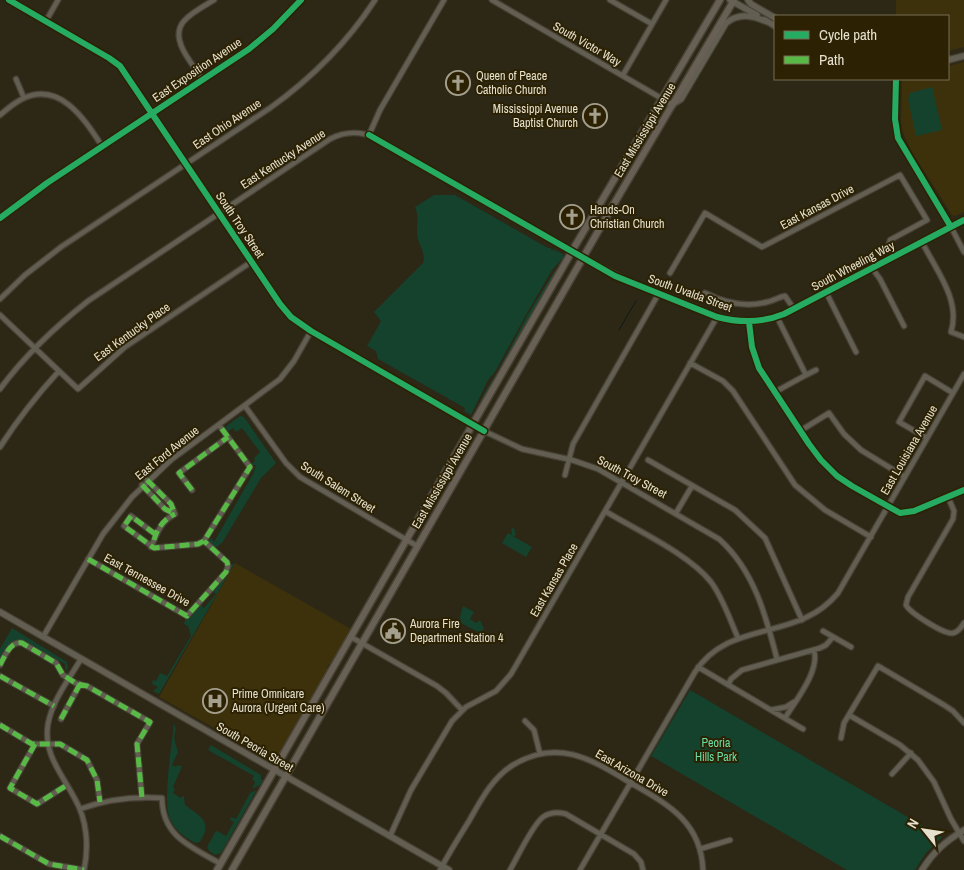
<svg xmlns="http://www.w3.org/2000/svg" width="964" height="870" viewBox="0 0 964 870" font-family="'Archivo Narrow',sans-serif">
<rect width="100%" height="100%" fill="#2d2716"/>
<path fill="#3d310c" d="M896,0H964V47L948,51V16H896Z
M964,62V212L955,216L952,215L912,152L903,133L901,122L902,79H948V66Z
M235,563L351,629L331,665L329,664L327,667L329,669L277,759L273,761L159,697Z"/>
<path fill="#14422c" d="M932,87L942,130L916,136L908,99L910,93Z
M434,195H455L548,248H551L552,251L553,249L563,254V258L552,270L527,313L495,372L488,380L471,415L464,411L465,408L378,359L376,351L367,346L381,321L374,312L423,263C426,254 420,248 418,239C415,228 420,218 415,207Z
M561,265L477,410C482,396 489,385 497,373L528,314L554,272Z
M240,416L244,417L276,463L261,478L222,543L215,548L208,543L211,538L214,542L253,474L256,465H250L255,461L254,458L260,452L242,428L236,432L233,428L227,432L225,427Z
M514,528L516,535L513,536L532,547L526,557L502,543L508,533L512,535L511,529Z
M235,563L159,694L153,691L158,687L152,684L153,680L156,681L160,673L167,676L191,636L188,626L184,624L185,620L191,617L201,605L204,608L216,594L213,591L229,572L231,565Z
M463,606L474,612L470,619L476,623L480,620L484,629L480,633L461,623L460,616Z
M12,628L67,662L68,667L67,670H65V664L20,640C9,639 5,650 0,658V649Z
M690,690L942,837L926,853L915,870H847L651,756Z
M174,723L176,730C172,739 176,743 178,752L172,765L176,767L177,765L182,766L173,787L175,789L173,793L181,798L183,796H184L185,805C201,817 213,821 200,842L195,843C183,836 173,829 169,816C163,799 172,743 174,723Z
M211,745L261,775V780H263L260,785L252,789L255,782L252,779L254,776L208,750Z
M256,790L255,793L221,853L215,855L209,851L207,847L215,832L217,831L226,836L234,822L230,820L231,817L236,819L250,793Z"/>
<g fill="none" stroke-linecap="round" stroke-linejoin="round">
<path stroke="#0d1a1b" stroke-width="1" d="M619,330L636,301"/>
<defs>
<path id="street" d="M492,0L673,105
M610,0L652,24
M46,21L58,0
M623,75L666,0
M16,79L24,98
M896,79L895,119L898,138L951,227L964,252
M203,80C193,64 168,39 184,21C192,12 204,6 214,0
M0,115C7,109 14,103 22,99C60,80 85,120 102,146
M369,135L380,110L444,0
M922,242C936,270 961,300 951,332L964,337
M872,268L880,279L904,326
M670,273L705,213L762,247L900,175L927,220L890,240L889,244L895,256
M826,292L856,352
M705,293C725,303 745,308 767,302C773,301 779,297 785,296L794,309
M0,299L25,275L61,247L270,108C312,78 347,43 375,0
M0,315L78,389L125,347L251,262
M690,363L723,381L733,391L795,485L825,510L871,537
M806,375L816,370
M0,389C25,355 55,327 88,301L330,139C346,131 360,131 376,138L572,252
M775,392L806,375L777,317
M245,406L286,463L300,477L417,546
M484,431L522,449L572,460L598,469L719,539C754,570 766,616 777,659
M800,431L829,413L844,434L861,450L905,477
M927,438L899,422L925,376L953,393
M0,447C18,419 37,395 59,371
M648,460L735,510L765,538L802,620
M565,475L573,444L659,293
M147,480L171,504L175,514
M142,485L165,509L175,514
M192,490L179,473L228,437
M948,497L954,511L953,519L908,597L906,605C910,613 945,635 953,633C959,632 961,627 964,623
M605,511C636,530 689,554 711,582C723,598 730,620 738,638
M676,513L692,486
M155,534L131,516L124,526L154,548L198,544L204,541L250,467L219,425
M151,547C157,533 161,521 175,514
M88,559L187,616L226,572L228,566L227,562L204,541
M823,631L851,647
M43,637L103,534L132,497L171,460L280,379L294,361L311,331
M351,637L437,686L446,693L462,710
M81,659C69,679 52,701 48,724C43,754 62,774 75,799C87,820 89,846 84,870
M0,665C5,656 10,641 22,643L56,663L63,675L77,684L87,686L150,722L137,744L142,798
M698,667L803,729
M0,676L54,706
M728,685L731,679L742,670L820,648L826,645L833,637
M771,710L786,707L794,702
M849,715L900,745L918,760L934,782L951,819L964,841
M785,718C796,700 820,671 814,650
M61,719L80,684
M525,721L534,730L540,754
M0,725L32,744H60L87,760L97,780L100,802
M841,738L844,723L878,666L944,705L953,711L964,723
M35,744L10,788L37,804L67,785
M892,774L911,753
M80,809C105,800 134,796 162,798C162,837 192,847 221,864
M0,836L49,864L84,870
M390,836L411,790L452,721L466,707L496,691L511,674L717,317
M700,849L730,840
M440,870C449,853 459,837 469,821C481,800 492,778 513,765C557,738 591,759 629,782C667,804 701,821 703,870
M510,870C517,858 533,824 543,817C550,812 558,812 566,814L634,854L641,862L643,870
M580,870L695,672C730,618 797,643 838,593L964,374"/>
<path id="secondary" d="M9,0L109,58L120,66L280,304L291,317L311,331L484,431
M730,0L757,15
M748,0L751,4L775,18
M765,20L775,26
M948,60L964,56
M673,104L681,99L726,23C740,12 753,16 768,22
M0,218L47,183L249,49L273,29L301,0
M572,252L625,280L720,318L749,322L766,320L784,314L964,220
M749,322L752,347L759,368L809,444L821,460L837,476L852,486L900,513L914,511L964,490
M0,612L449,870
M922,870C933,852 946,841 964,830"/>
<path id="primary" d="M217,870L575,246L720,0
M232,870L608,214L734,0"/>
</defs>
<use href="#street" stroke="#474235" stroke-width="7"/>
<use href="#secondary" stroke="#474235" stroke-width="8"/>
<use href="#primary" stroke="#474235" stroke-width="9"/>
<use href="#street" stroke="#635e52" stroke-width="4.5"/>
<use href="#secondary" stroke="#635e52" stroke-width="5.5"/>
<use href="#primary" stroke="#686055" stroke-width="6"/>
<path stroke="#58b947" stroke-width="5" stroke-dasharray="10 5" stroke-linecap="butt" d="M147,480L171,504L175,514
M142,485L165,509L175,514
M192,490L179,473L228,437
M155,534L131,516L124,526L154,548L198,544L204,541L250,467L219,425
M154,540C157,528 164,519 175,514
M88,559L187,616L226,572L228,566L227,562L204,541
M0,665C5,656 10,641 22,643L56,663L63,675L77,684L87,686L150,722L137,744L142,798
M0,676L54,706
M61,719L80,684
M0,725L32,744H60L87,760L97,780L100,802
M35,744L10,788L37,804L67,785
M0,836L49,864L84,870"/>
<defs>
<path id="cycleway" d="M9,0L109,58L120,66L280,304L291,317L311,331L484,431
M896,79L895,119L898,138L951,227
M369,135L615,276L717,317C740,323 762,323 784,314L964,220
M0,218L47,183L249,49L273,29L301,0
M749,322L752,347L759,368L809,444L821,460L837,476L852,486L900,513L914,511L964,490"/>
</defs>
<use href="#cycleway" stroke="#2c2203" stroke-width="9"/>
<use href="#cycleway" stroke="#26ab63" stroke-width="6"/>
</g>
<defs>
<symbol id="church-ring" viewBox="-11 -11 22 22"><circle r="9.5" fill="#2c2203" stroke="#a59f8e" stroke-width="1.5"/><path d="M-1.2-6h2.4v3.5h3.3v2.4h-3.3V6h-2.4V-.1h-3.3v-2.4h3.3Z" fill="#a59f8e"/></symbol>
<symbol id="civic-ring" viewBox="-11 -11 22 22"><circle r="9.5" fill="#2c2203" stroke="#a59f8e" stroke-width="1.5"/><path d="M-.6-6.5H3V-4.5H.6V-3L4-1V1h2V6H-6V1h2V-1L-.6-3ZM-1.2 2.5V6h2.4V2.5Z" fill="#a59f8e"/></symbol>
<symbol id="hospital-ring" viewBox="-11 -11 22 22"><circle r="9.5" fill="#2c2203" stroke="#a59f8e" stroke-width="1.5"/><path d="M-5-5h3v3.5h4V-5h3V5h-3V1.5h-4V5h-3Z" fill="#a59f8e"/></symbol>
</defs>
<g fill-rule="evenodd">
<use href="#church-ring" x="444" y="69" width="28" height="28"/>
<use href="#church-ring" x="581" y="102" width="28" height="28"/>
<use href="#church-ring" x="558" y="203" width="28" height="28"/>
<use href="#civic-ring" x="379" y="617" width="28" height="28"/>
<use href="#hospital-ring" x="201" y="687" width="28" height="28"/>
</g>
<g text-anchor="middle" stroke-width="4" stroke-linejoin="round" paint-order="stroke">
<g font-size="12" fill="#e6e0ce" stroke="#2c2203">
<text transform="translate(587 44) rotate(30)" y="4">South Victor Way</text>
<text transform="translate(197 70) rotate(-34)" y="4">East Exposition Avenue</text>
<text transform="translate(227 124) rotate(-34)" y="4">East Ohio Avenue</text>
<text transform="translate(645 130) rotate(-59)" y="4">East Mississippi Avenue</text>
<text transform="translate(283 159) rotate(-33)" y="4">East Kentucky Avenue</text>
<text transform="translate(817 207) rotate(-28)" y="4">East Kansas Drive</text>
<text transform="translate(240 225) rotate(56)" y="4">South Troy Street</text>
<text transform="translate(853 266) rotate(-28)" y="4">South Wheeling Way</text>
<text transform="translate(690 293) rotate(20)" y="4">South Uvalda Street</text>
<text transform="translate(132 332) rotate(-36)" y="4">East Kentucky Place</text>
<text transform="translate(909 450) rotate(-60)" y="4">East Louisiana Avenue</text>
<text transform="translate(167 453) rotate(-39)" y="4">East Ford Avenue</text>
<text transform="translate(632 477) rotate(28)" y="4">South Troy Street</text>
<text transform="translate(442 481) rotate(-60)" y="4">East Mississippi Avenue</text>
<text transform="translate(338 487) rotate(32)" y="4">South Salem Street</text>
<text transform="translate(147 580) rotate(29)" y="4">East Tennessee Drive</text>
<text transform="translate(554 580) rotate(-60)" y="4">East Kansas Place</text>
<text transform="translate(255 747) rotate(30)" y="4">South Peoria Street</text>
<text transform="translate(632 773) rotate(30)" y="4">East Arizona Drive</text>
</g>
<g font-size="12" fill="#e6e0ce" stroke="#2c2203" text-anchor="start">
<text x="476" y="80">Queen of Peace<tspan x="476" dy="14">Catholic Church</tspan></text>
<text x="578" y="113" text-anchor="end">Mississippi Avenue<tspan x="578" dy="14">Baptist Church</tspan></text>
<text x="590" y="214">Hands-On<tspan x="590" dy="14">Christian Church</tspan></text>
<text x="410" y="628">Aurora Fire<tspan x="410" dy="14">Department Station 4</tspan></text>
<text x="232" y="698">Prime Omnicare<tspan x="232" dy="14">Aurora (Urgent Care)</tspan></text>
</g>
<g font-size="12" fill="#68dda7" stroke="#2c2203">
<text x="716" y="747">Peoria<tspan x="716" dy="14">Hills Park</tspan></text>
</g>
</g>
<rect x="774" y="15" width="175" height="65" fill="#2c2203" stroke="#766e54"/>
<rect x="784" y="31" width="25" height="8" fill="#26ab63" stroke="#766e54"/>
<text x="819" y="40" font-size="15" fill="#e6e0ce">Cycle path</text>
<rect x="784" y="56" width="25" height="8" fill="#58b947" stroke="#766e54"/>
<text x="819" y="65" font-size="15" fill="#e6e0ce">Path</text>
<g transform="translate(924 830) rotate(300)" stroke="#2c2203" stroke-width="4" paint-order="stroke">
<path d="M0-4L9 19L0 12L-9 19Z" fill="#e6e0ce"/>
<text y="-8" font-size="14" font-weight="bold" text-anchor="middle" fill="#e6e0ce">N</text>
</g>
</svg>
